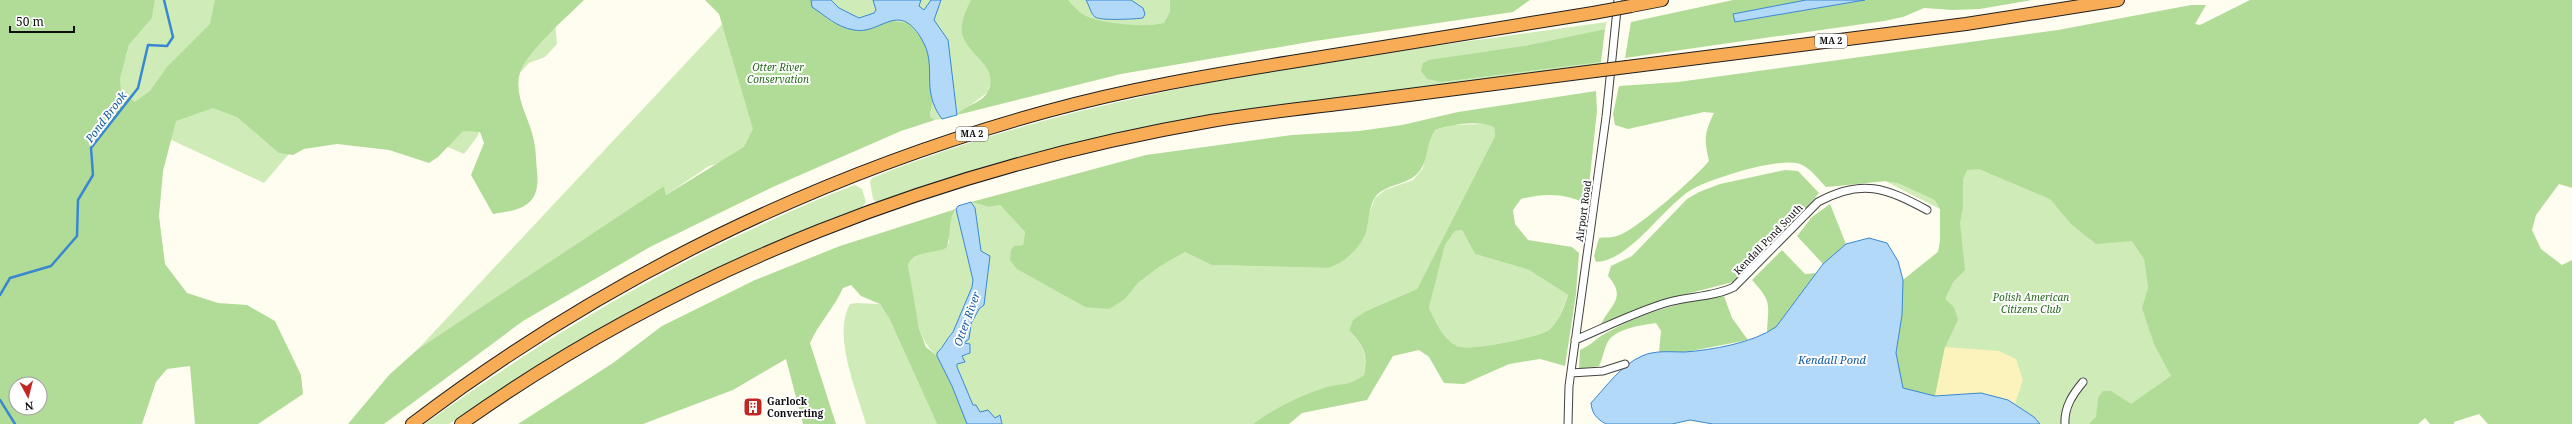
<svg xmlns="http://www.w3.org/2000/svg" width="2572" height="424" viewBox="0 0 2572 424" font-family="'Noto Serif',serif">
<rect width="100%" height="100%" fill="#fffdf0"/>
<path fill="#ceebb8" d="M155,0H553L557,44L545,57L529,63L494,100L477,137L464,154L448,147L425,110L306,134L264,183L83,99L126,57L129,45L152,18Z
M745,0H1338L989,86L988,92L957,115L956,103L937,112L942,119L935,120L930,117L932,108L709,166L666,195L664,186L418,349Z
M1607,22L1605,29L1524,46L1442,82L1601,62V65L1400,91L1014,159L877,203L873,199L870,182L872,178C1106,84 1360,57 1607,22Z
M1486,124L1494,127L1495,136L1417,289L1366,311L1353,321L1349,330C1364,347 1367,352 1364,375L1353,384L1328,387L1253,424H1002L1000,415L995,418L989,412H980L971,401L957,366L961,356L968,355L971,345L964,343L986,292L989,262L987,254L981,251L975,209L971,202L989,207L1000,205L1025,232L1023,245L1015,246L1066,296L1085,307L1125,299L1138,283L1159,267L1185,252L1213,265L1327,268L1369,214L1375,198L1385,190L1413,180L1423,168L1428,140L1435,130L1451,125Z
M2020,152L2167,219L2144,259L2148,288L2229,424H2040L2034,417L2008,400L1935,396L1902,315L1903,280L1954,239L1940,209L1885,181L1826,187Z
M855,185L862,189L866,202L860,210L532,371L449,424H425C521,355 620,293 727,241C769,221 811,201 855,185Z
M956,209L973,280L972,287L953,332C946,338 944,347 937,353V356C912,336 913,295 908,265C913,253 937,248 949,243V224Z
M1462,230L1475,254L1529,270L1568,295C1563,307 1559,321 1549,330C1540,337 1467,352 1457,346C1442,338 1436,322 1429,308L1445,245L1455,231Z
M856,303L880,304L889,318L937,424H866C857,391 832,336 850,304Z"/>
<path fill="#b1dc97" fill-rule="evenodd" d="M0,0H155L152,18L129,45L120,78L121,92L135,102L150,91L167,67L210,24L215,0H584C568,16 526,52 520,73C513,96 530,119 534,141C536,151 536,161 537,171C541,205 522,210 493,214L471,175L484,143L480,132L463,131L438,157L429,163L389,150L337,144L304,149L293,155L279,153L237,117L213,108L176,121L163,171L159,216L165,264L187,293L218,303L247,305L275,321L301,375L303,394L258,424H195L190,366L167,369L156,382L142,424H0ZM16,384H40V408H16Z
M705,0H811L812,7L833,23L875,26L891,21L908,23L922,39L929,57L932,103L930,117L935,120L901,131L775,186L650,247L523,321L384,424H348L389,375L418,349L664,186L666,195L744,147L753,129L719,14Z
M971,0H1068C1072,5 1079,12 1084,15C1100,24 1147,28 1164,23L1170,12V0H1530L1513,12L1315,41L1121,74L957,115C964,106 984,102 988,91C1000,65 967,56 962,33C960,23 967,8 971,0Z
M1733,0H1806L1733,14L1735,22L1865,0H2032L1980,9L1953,10L1924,8L1903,17L1884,21L1625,58L1631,22Z
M2250,0H2572V188L2559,184L2536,215L2532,230L2541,249L2562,265L2572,260V424H2488L2479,414L2454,422V424H2430L2425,418L2418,424H2089L2096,417L2098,398L2103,391H2111L2131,404L2171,376L2154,344L2142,308L2148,288L2144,259L2132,241L2096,244L2071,224L2050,199L1979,169L1967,170L1963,179V207L1960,223L1965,270L1953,282L1945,299L1954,307L1958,320L1945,347L1935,396L1902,388L1896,353L1902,315L1903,280L1938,252L1940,241V209L1935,200L1898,183L1885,181L1826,187C1819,180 1811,169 1802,165C1783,155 1710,179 1691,190C1663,207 1630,261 1596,262L1594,256L1599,238C1604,237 1611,238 1617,236C1633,233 1697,176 1709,161C1704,139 1704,134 1714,113L1704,112L1628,129L1615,125L1613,114L1619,86L1678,82L2058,30L2191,5H2206L2195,24L2200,25Z
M1605,29L1601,62L1442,82L1427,79L1421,71L1423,63L1429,60L1524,46Z
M1596,91L1597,111L1587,204C1565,193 1545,193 1521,199L1513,210L1515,224L1528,240L1572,247L1579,253L1576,294L1565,366L1540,359L1509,364L1464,384L1444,383L1429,357L1419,350L1393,356L1367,400L1302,413L1289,424H1253C1275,408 1301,395 1327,387C1343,383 1350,386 1364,375C1368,352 1364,347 1349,330L1353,320L1366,311L1417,289L1495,136L1494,127C1476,120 1453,124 1435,130C1426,143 1428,159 1421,169C1410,187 1384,182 1374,199C1368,210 1369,224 1365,235C1358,250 1343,264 1327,268L1212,265L1185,252L1159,267L1138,283L1125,299L1109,309L1085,307L1017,269L1010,260L1011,250L1014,246L1023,245L1025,232L1000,205L989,207L971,202L1146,155L1292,135L1359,131L1402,125L1458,112ZM1462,230L1475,254L1529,270L1568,295C1564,307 1559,321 1549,330C1540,337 1467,352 1457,346C1442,338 1436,322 1429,308L1445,245L1455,231Z
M1785,170L1798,171L1819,193L1791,226L1733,282L1667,299L1601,324C1611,304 1627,298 1608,276L1611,266L1632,256L1687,199L1699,192L1720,184Z
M1830,204L1846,244L1823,264L1797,236L1812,217Z
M956,209C947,221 952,236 946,248C932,254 915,250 908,265L919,329L926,347L937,356L952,386L967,424H937L889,318L880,304L861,296L851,285L843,288C834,308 819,323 810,343L836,424H803L786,359L733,390L643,424H518L613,363L662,326L755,280L840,246Z
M1782,250L1805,274L1816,273L1776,327L1767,333C1768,304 1773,303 1752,280Z
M1724,296L1732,318L1748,340L1686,352H1659L1661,331L1656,323C1643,325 1618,328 1609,340C1604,347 1603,359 1599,366L1579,369L1580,350C1589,346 1594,341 1601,336C1637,314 1682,301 1724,296Z"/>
<path fill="#fcf2bb" d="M1945,347L1999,351L2016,359L2023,380L2015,404L2008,400L1935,396Z"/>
<path fill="#b3d9f8" stroke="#3888d1" d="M811,0H831L839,8L859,18L874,13L876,10L873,0H921L919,6L924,10L931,0H941L934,20L948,40L957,115L942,119C919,88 939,67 921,38C898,0 881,35 854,30C836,27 826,16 812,7Z
M1086,0H1131L1143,8L1145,14L1143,18C1136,19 1100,21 1095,17C1091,14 1089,5 1086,0Z
M1806,0H1865L1735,22L1733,14Z
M971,202L975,208L981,251L990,256L984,305L979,309L971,324L969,339L964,343L970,344V353L962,356L965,362L957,364V367L973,405H976L980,412L988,410L995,418L1000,415L1002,424H967L952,386L937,356V353C944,347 946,339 953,332L972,287L973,280L956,209L958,206Z
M1869,238L1887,243L1898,261L1903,280L1902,315L1896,353L1903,388L1935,396L1981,393L2008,400L2034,417L2040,424H1713L1690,420L1672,424H1606C1597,419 1592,414 1591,403C1606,387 1621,365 1642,356C1655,350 1671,352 1685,352C1712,350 1753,343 1776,327L1823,264L1846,244Z"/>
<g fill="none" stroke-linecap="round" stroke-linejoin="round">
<path stroke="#3888d1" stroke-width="2.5" d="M0,295L10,278L51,266L77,236L78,200L93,175L91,148L138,88L148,45L167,46L173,37L164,0
M0,400L15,424"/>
<defs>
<path id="street" d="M1575,340C1606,327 1637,311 1669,302C1690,296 1714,297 1734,287L1818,202C1862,178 1886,188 1927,210
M1571,373L1603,371L1625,364
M1568,424L1569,386L1606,117L1618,0
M2065,424C2064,407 2073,394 2083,382"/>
<path id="highway" d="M1631,6L1662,0
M1627,67L1966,24L2118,0
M412,424C601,280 818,174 1048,111C1128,89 1210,75 1291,62C1392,45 1493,29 1593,13
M461,424C682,267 945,167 1211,121C1259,113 1307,108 1355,102C1435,92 1515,82 1595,71"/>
</defs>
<use href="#street" stroke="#414141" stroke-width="9"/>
<use href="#highway" stroke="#1f1f1f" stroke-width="14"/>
<use href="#street" stroke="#fff" stroke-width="7"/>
<use href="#highway" stroke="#f8ac55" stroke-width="12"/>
<defs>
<path id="highway-bridge" d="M1593,13L1631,6
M1595,71L1627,67"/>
</defs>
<use href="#highway-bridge" stroke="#1f1f1f" stroke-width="14" stroke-linecap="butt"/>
<use href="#highway-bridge" stroke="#f8ac55" stroke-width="12"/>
</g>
<defs>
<symbol id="building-square" viewBox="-11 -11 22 22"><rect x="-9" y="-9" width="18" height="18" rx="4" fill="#c22722" stroke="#fff"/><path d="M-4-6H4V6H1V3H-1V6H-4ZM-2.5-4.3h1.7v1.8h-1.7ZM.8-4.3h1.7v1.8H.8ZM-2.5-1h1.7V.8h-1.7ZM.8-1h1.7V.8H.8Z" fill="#fff"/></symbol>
</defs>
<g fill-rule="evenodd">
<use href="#building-square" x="742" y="396" width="22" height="22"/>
</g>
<g text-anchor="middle" stroke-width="4" stroke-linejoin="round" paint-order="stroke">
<g fill="#fff" stroke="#565656" stroke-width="1">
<rect x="1815" y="34" width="32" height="14" rx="3"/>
<rect x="956" y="127" width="32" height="14" rx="3"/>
</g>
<g font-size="9" font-weight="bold" fill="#0e0e0e">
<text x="1831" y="44">MA 2</text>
<text x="972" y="137">MA 2</text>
</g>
<g font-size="10" font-style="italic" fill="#26681c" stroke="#fff">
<text x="778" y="71">Otter River<tspan x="778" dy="12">Conservation</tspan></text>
<text x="2031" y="301">Polish American<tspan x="2031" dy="12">Citizens Club</tspan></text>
</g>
<g font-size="10" fill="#0e0e0e" stroke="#fff">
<text transform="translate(1583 211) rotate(-82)" y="4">Airport Road</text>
<text transform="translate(1768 239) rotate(-46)" y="4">Kendall Pond South</text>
</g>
<g font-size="10" font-weight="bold" fill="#0e0e0e" stroke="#fff" text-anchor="start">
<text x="767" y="405">Garlock<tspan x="767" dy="12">Converting</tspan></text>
</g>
<g font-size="11" font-style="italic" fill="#145aa4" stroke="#fff">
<text transform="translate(106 117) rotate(-53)" y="4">Pond Brook</text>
<text transform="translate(967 319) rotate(-70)" y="4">Otter River</text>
<text x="1832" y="364">Kendall Pond</text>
</g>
</g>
<g transform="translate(28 396) rotate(173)"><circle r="19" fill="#ffffff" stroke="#9f9f9f"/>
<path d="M0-3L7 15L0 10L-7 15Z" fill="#c22722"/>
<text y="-6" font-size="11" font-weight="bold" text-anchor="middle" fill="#0e0e0e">N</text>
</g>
<path d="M10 26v6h64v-6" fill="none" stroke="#0e0e0e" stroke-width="2"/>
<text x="16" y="26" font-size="12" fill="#0e0e0e" stroke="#ffffff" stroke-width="3" paint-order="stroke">50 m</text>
</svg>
